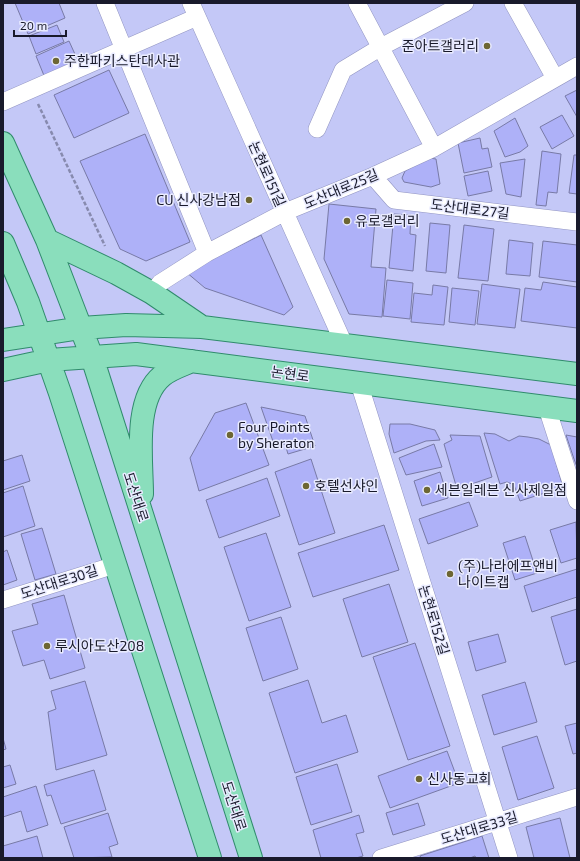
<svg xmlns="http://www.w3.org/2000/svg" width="580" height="861" viewBox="0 0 580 861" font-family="'Exo 2','Noto Sans KR',sans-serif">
<rect width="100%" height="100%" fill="#c4c8f7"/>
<path fill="#aeb1f8" stroke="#787aa6" d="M15,3H59L65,18L28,34Z
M57,25L64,42L36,54L29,36Z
M69,41L79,63L45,78L36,56Z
M109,70L129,113L74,138L54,95Z
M577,90V117L565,96Z
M562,115L574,136L552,149L540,127Z
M515,118L528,146L520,152L505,157L494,131Z
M145,134L190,242L146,261L120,249L80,161Z
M480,138L482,149L488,148L492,167L464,173L458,143Z
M542,151L561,154L557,193L548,192L546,206L536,205Z
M574,155H577V194L569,193Z
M429,158L436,159L440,184L431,187L404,182L402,178L405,171Z
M525,159L521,197L506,194L500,163Z
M488,171L492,191L468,196L464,176Z
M329,204L376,209L371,267L386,268L382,317L349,314L324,259Z
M394,214L411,215L410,234L416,235L413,271L389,268Z
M430,223L450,225L446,273L426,271Z
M464,225L494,229L488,281L458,278Z
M261,235L293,307L284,315L205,288L186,272Z
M509,240L533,243L530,276L506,274Z
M543,241L577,245V282L539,277Z
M387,280L413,283L410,319L383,316Z
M543,282L577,287V328L521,321L525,288L541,290Z
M482,284L520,289L515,328L477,324Z
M433,285L448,287L444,325L411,322L414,293L432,295Z
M452,288L479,291L475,325L449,322Z
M246,403L269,465L199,491L190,458L215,413Z
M261,407L305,416L315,446L288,454L285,444L275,447Z
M390,424H410L435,430L440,440L426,441L394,453L389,434Z
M484,433L495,434L509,441L519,436L528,437L539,439L551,445L563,487L520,501L514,485L507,482L500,484Z
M450,435L480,436L492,477L457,489L444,444L452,440Z
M566,435L577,437V467L574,459Z
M434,444L442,467L406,475L399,458Z
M22,455L30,481L3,490V461Z
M311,459L335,533L299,545L275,472Z
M440,472L448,498L422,506L414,481Z
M267,478L280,516L219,538L206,500Z
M23,486L35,526L3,537V493Z
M469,502L478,526L428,544L419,519Z
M576,522L577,558L561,563L550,530Z
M384,525L399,570L313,597L298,553Z
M42,528L56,574L35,580L21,534Z
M266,533L291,607L249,621L224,547Z
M525,536L537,573L515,580L503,543Z
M7,550L17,580L3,585V552Z
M577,569V597L532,612L524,586Z
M389,584L408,642L362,657L343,599Z
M64,595L85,668L50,679L44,660L23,666L12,631L38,624L32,604Z
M577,609V661L565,665L551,617Z
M281,617L298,669L263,681L246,628Z
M498,634L506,662L476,671L468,642Z
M415,643L450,746L408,760L373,657Z
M308,680L322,723L346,715L358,752L295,773L269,693Z
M85,681L107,755L56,770L48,712L56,709L51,691Z
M525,682L537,722L494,735L482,695Z
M577,723V753L573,754L565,726Z
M537,736L554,788L518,800L502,747Z
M3,738L6,749L3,750Z
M447,751L459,783L390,808L378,776Z
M337,764L352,812L311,825L296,777Z
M10,765L16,784L3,788V767Z
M94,770L106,810L61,824L51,795L47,796L44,785Z
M36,786L48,825L27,832L21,811L3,817V797Z
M418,803L425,825L393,835L386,813Z
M108,813L118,844L109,847L112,857L74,858L64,827Z
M359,815L364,832L356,834L363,856L356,858H321L313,830Z
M560,818L570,858H534L526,827Z
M37,836L43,858H3V846Z
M482,836L489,858H476L475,856L470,858H421L420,856Z"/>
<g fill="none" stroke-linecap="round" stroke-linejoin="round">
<defs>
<path id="minor" d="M105,3L207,253
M191,3L344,344
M357,3L434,148
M513,3L555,78
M3,102L197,17
M317,129L343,70L381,47L465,3
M373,176L394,200L577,222
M152,293L160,283L207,253L285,212L373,176L434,148L577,66
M359,383L509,858
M547,408L577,501
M3,600L115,565
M381,858L577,797"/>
<path id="major" d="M3,143L47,240L92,357L251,858
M47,240L116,273L152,293L202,327
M3,243L28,302L60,393L210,858
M3,340L81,328L126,325L202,327L577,374
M3,370L49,360L136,354L577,411
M142,494C142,460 133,400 162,376C170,369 183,365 192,361"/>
</defs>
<use href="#minor" stroke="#9295c2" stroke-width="18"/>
<use href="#major" stroke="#308b6c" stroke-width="24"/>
<path stroke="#878aae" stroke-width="2.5" stroke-dasharray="4 2" stroke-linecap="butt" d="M38,104L105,246"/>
<use href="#minor" stroke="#fff" stroke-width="17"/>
<use href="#major" stroke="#8adebc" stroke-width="22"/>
</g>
<g fill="#6d6633" stroke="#e9ebff" stroke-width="1.5">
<circle cx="487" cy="46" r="4"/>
<circle cx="56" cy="61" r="4"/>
<circle cx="249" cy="200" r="4"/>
<circle cx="347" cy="221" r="4"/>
<circle cx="230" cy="435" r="4"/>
<circle cx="306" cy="486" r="4"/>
<circle cx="427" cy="490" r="4"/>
<circle cx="450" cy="574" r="4"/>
<circle cx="47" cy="646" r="4"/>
<circle cx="419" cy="779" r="4"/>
</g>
<g text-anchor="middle" stroke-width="3" stroke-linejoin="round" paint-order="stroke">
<g font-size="14" fill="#191a2b" stroke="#e9ebff" text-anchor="start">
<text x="479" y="51" text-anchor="end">준아트갤러리</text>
<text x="64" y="66">주한파키스탄대사관</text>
<text x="241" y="205" text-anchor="end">CU 신사강남점</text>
<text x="355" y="226">유로갤러리</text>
<text x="238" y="432">Four Points<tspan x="238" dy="16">by Sheraton</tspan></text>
<text x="314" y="491">호텔선샤인</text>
<text x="435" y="495">세븐일레븐 신사제일점</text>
<text x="458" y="571">(주)나라에프앤비<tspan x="458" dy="16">나이트캡</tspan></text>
<text x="55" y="651">루시아도산208</text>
<text x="427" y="784">신사동교회</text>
</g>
<g font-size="14" fill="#191a2b" stroke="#e9ebff">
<text transform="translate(267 174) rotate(66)" y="5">논현로151길</text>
<text transform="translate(341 189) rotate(-23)" y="5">도산대로25길</text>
<text transform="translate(470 209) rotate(7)" y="5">도산대로27길</text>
<text transform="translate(290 374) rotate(8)" y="5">논현로</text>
<text transform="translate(136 497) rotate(72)" y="5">도산대로</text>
<text transform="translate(59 582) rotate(-18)" y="5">도산대로30길</text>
<text transform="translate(434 620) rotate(73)" y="5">논현로152길</text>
<text transform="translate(234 806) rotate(72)" y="5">도산대로</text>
<text transform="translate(479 828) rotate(-17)" y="5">도산대로33길</text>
</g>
</g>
<rect width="580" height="861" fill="none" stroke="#191a2b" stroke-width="8"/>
<path d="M14 30v6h52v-6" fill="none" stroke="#191a2b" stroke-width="2"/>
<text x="20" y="30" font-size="12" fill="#191a2b" stroke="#e9ebff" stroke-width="3" paint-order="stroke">20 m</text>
</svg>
